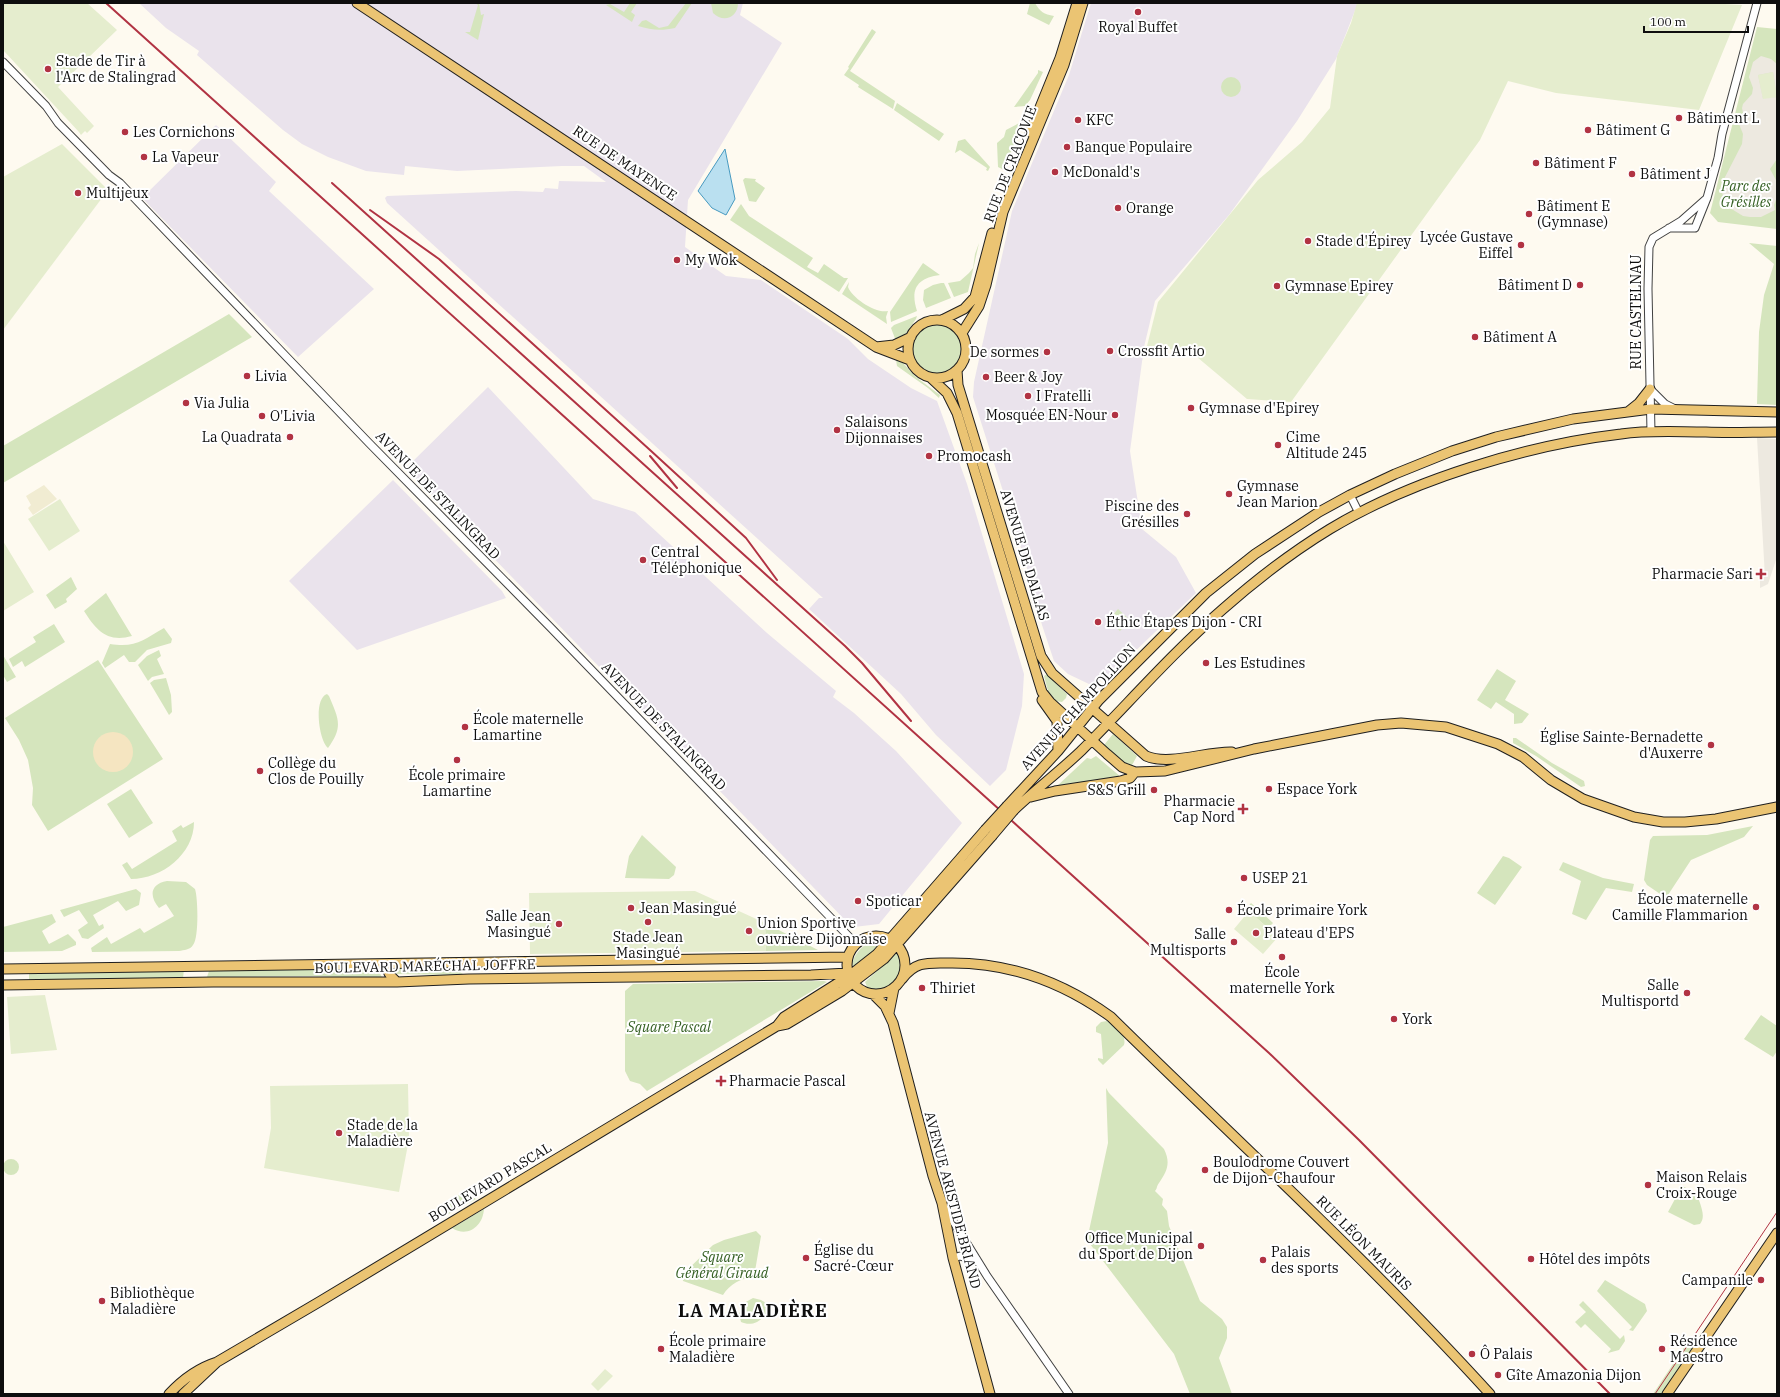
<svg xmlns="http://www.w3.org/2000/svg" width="1780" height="1397" viewBox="0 0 1780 1397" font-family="'IBM Plex Serif',serif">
<rect width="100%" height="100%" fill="#fefaf0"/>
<path fill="#eae3ec" d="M139,3H743L740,15L782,43L688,200L685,247L726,276L761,280L848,339L868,359L911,388L937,401L967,484L1024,674L1022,706L1006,770L990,786L936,735L901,694L809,609L819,598H823L387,203L385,198L387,196L516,191L543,192L545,188L558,189L559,181L606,182L584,166H562L457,171L405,166L404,175L366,171L328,157L302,144L283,130L197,55L199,51L166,28Z
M1091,3H1358L1336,59L1297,121L1229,215L1155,301L1144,347L1130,451L1142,529L1176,557L1196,593L1107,678L1089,684L1068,674L1054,661L1042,625L1024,557L973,397L974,382L1012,211L1069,75Z
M216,125L276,182L269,191L374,289L298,357L142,198Z
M488,387L593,499L635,512L767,633L836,691L833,697L854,713L896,751L962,823L879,924L854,927L846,921L406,468Z
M393,480L502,591L506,598L357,650L289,581Z"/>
<path fill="#f1ecd2" d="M44,485L57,499L33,515L28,508L31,505L26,496Z"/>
<path fill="#d5e5bd" d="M475,3H479L481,15L484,14L478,40L465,32H470L478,5Z
M630,3H637L631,12L635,15L632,22L606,5L610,4L624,12Z
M686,3H692L675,28C661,31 651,30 638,26L642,21L646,20L659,28L668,26Z
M711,3H738C738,18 723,23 713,13Z
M1030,3H1035C1040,12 1044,14 1054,16L1049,25L1027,14Z
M1757,27L1777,29V229L1718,222L1710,213Z
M872,29L876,32L850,71L895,101L893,109L858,87L859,85L844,75L849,68L848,67Z
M1038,70L1043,72L1030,100L1025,106L1014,107L1038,73Z
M1221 87a10 10 0 1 1 20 0a10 10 0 1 1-20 0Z
M897,103L944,134L939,141L894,110Z
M1023,121L1004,170L998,167L997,143L1004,137L1006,130Z
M965,139L990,167L988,171L986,170L987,168L960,150L955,153L958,141Z
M745,178L756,179L755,181L765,188L756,202L749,201L743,180Z
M741,204L749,216L813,258L807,267L818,273L824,264L844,278H848L839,292L730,220Z
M979,243L968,292L954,297L948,283L960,281L969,273L973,268L975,254Z
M1749,243L1777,246V405L1757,404L1759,332L1764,295L1774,264Z
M923,263L940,275C917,278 910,289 917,311L891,322L890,312Z
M849,282L848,287C852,298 876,314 888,311L886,317L887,324L842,294Z
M941,283H944L951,298L926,308L923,300L924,290L933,285Z
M229,314L252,337L3,483V446Z
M917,316L916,319L902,339L896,341L891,328L894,325Z
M913 349a24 24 0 1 1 48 0a24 24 0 1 1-48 0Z
M896,360L903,363L916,377L940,395L939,398L928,388L897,366Z
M71,577L77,589L66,599L67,602L55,609L46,595Z
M106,593L132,636C107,643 96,630 84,611Z
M1118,609L1130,620L1120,631L1108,621Z
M54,624L65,642L25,667L22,661L13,667L9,659L36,642L33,637Z
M164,628L172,639L171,643L147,650L135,662H129L124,655L105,668L102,663L110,644C136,648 143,640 164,628Z
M159,650L161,656L157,659L164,674L152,677L148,681L138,665L147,656Z
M3,655L16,677L7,682L3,675Z
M98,660L163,759L48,831L32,805L33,788L28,760L19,740L5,718Z
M1497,669L1516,681L1505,700L1529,714L1522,723L1514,724V714L1496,702L1491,709L1477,700Z
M1047,674L1067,694L1066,698L1062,702L1055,701L1048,691L1044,676Z
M166,678L171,695L172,712L169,715L150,683L154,680Z
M327,694L329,696C338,718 344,726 328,748C319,741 313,699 327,694Z
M1113,734L1137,756L1131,767L1124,764L1104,745Z
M1513,738H1516L1552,763L1584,781L1585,786L1581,787L1536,756L1513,743Z
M1096,756L1121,777L1056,787L1087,758L1091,759Z
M131,789L153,823L129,838L107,804Z
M194,822C194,854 162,879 131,879L122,865L127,862L132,869L177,841L172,831L181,825L183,828Z
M1753,826L1744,837L1691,860L1666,898L1647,885L1644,880L1650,840L1653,836L1707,835Z
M642,835L676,867L674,875L669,879L625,878L629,856Z
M1503,856L1509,858L1522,867L1495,905L1477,893Z
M1563,862L1603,878L1634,884L1632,892L1606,888L1586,920L1572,914L1581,881L1559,870Z
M167,881L186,882L195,889C198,898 199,938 193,945C190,950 184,950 179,951L92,952L91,948L107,937L111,944L140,928L144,933L174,916L166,904L159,908C149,896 150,884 167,881Z
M136,889L141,893L139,905L126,911L118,901L93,915L99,926L103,924L104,928L88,939L82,938L78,930L88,923L79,910L64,917L60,910Z
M1251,903L1273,923L1268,928L1246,909Z
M52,914L56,922L42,931L49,944L68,934L76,942V945L62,951L3,952V927Z
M765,923L818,950L766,951Z
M870,942H881L883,945L856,967L852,965C854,954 860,948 870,942Z
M897,953C910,974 890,994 868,989L865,982Z
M374,967L378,970L383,979L315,976L207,977L209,971L213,970Z
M391,968C410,968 448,963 463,974L461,975L397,974L390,969Z
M184,970L183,978H179L29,980V972Z
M824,981L827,982L647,1091L640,1084L630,1081L625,1071V991L633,984Z
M1761,1015L1777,1026V1051L1773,1057L1744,1039Z
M1107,1021C1116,1024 1127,1036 1124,1045L1103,1065L1098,1060V1058L1103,1059L1101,1034L1096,1032V1027L1101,1022Z
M1106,1088L1109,1093L1164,1149C1171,1163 1167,1171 1159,1183C1156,1187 1158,1187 1155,1191L1163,1199L1162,1205L1167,1211L1169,1226L1200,1301L1222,1319L1227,1327V1338L1219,1358L1232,1394H1190L1174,1354L1087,1240L1108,1143Z
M3 1167a8 8 0 1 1 16 0a8 8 0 1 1-16 0Z
M1682,1186L1697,1193C1699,1203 1707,1216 1700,1224L1694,1225L1668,1212Z
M459,1195H469L476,1199L445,1216L448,1204Z
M484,1209C483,1226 468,1238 452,1228Z
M756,1231L761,1236L754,1277C741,1278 730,1284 723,1295L683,1281L682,1275L713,1245L724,1240Z
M1605,1280L1645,1304L1647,1311L1633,1331L1629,1330L1632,1327L1597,1291Z
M753,1298L761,1300L766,1303L768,1311C762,1321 752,1327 741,1322L739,1314L744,1303Z
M1583,1301L1620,1339L1624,1335L1625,1341L1619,1350L1608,1353L1611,1349L1585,1324L1581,1328L1575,1322L1586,1312L1579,1305Z
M1691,1337L1698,1343L1663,1394H1653Z"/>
<path fill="#f5e5c1" d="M93 752a20 20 0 1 1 40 0a20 20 0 1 1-40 0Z"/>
<path fill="#e5edce" d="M3,3H87L117,30L58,87L94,126L87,133L85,131L81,135L79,132L3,50Z
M1357,3H1708L1742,5L1699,110L1556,93L1508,81L1480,140L1291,402L1247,399L1191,352L1147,346L1158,302L1258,180L1302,142L1330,108L1337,56L1351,23Z
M1773,72L1777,97L1763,100L1758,75Z
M62,144L108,190L3,330V177Z
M60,499L80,531L49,551L28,519Z
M3,541L34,592L3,611Z
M695,891L765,923L766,951L530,954L529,893Z
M1249,911L1278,937L1263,954L1234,929Z
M45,995L57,1050L11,1054L7,997Z
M408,1084L409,1139L399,1192L264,1168L271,1128L270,1086Z
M605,1369L613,1376L598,1391L591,1384Z"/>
<path fill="#ede9e0" d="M1761,56L1771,59L1777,64V97L1773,72L1758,75L1763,99L1777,97V159L1770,169L1777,182V197L1774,205L1775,210L1761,217H1750L1743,216L1730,208L1725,201L1722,193L1723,184L1724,179L1742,144L1743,134L1739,124L1743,113L1742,108L1743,104L1752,94L1753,88L1749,77L1753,62Z
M1757,438L1777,439V557L1768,584L1760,588V578L1765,577Z"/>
<path fill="#bae0f0" stroke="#489ac0" d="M725,149L735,199L726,215L712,208L698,191Z"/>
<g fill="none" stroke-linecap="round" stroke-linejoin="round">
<defs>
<path id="minor" d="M3,62L46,106L58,123L109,175L120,183L369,443L552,629L856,944
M1669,228H1695L1707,198L1718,158L1722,134L1757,3
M1650,389L1665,404L1675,409
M1651,432L1648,289L1649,247L1653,238L1681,221L1707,198
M1350,495L1359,513
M945,1208L987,1276L1069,1394
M953,1258L960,1256L977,1260"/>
<path id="major" d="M357,3L876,347L910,360
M1030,132L1060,58L1077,3
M942,320L964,309L975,297L992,233
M908 349a29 29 0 1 1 58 0a29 29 0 1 1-58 0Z
M962,333L979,306L986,285L1003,212L1064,65L1083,3
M876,347L894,345L911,337
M957,370L958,385L1041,656L1052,673L1146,756C1169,766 1207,751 1232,752
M931,378L947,393L957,413L1042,692L1050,702L1107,754L1122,767L1135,772
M1629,411L1639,403L1650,389
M1042,700L1057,721L1058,751
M1031,797L1055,791L1121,781L1130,778L1135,772L1165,771L1254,749L1377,725L1401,723L1446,727L1498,744L1523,757L1551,780L1583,799L1634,817L1663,822H1685L1716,819L1777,807
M1007,806L1058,751L1099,700L1206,593L1255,554L1319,512L1350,495L1395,474L1452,451L1496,437L1573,419L1651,409L1777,412
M1014,810C1035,790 1059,772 1081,751C1128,704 1172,653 1223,609C1256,580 1292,552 1330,529C1411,480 1527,445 1621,434C1649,430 1677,432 1706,432C1729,433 1753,432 1777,432
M847 965a29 29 0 1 1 58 0a29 29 0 1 1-58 0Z
M388,964C386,973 391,976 397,982
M3,969L848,957
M902,979C916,961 927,963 948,963C1008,962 1063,982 1111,1017C1238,1142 1370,1262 1490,1394
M3,985L213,982H397L469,979L811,975L848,973
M873,994L885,1006L893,1023L933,1176L942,1203L953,1258L990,1394
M889,1013L894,988
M777,1026L787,1024L842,991L884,959L992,836
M169,1394C183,1379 198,1368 217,1362L319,1302L777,1026L784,1017L849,976L877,954L985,830
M183,1394L216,1363
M1667,1394L1777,1233"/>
</defs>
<use href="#minor" stroke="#414141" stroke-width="9"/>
<use href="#major" stroke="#1f1f1f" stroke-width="11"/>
<use href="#minor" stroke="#fff" stroke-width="7"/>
<use href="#major" stroke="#ebc473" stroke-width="9"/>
<path stroke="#b13343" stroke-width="1" d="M1655,1394L1777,1212"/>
<path stroke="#b13343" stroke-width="2" d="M106,3L1269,1053L1359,1140L1610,1394
M332,183L845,646L862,663L911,721
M370,210L439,259L650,450L746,538L777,580
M650,456L677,488"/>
<defs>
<path id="major-bridge" d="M985,830L1007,806
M992,836L1014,810"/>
</defs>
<use href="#major-bridge" stroke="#1f1f1f" stroke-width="11" stroke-linecap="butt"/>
<use href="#major-bridge" stroke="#ebc473" stroke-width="9"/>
</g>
<g fill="#b13343" stroke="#fff" stroke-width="1.5">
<circle cx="1138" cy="12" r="4"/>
<circle cx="48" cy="69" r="4"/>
<circle cx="1679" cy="118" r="4"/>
<circle cx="1078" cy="120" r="4"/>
<circle cx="1588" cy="130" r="4"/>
<circle cx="125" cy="132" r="4"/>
<circle cx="1067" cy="147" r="4"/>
<circle cx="144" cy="157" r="4"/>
<circle cx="1536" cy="163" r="4"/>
<circle cx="1055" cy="172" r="4"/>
<circle cx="1632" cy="174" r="4"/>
<circle cx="78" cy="193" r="4"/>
<circle cx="1118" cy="208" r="4"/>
<circle cx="1529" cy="214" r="4"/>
<circle cx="1308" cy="241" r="4"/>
<circle cx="1521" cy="245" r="4"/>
<circle cx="677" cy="260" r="4"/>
<circle cx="1580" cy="285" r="4"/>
<circle cx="1277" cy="286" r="4"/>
<circle cx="1475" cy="337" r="4"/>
<circle cx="1110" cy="351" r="4"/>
<circle cx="1047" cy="352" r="4"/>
<circle cx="247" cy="376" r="4"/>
<circle cx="986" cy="377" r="4"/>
<circle cx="1028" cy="396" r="4"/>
<circle cx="186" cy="403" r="4"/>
<circle cx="1191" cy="408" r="4"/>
<circle cx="1115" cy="415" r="4"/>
<circle cx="262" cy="416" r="4"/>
<circle cx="837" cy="430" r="4"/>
<circle cx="290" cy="437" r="4"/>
<circle cx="1278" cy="445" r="4"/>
<circle cx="929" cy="456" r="4"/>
<circle cx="1229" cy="494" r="4"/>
<circle cx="1187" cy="514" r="4"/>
<circle cx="643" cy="560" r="4"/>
<path d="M1759 568h4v4h4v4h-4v4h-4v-4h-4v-4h4z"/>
<circle cx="1098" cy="622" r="4"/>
<circle cx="1206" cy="663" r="4"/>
<circle cx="465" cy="727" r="4"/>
<circle cx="1711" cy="745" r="4"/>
<circle cx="457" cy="760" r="4"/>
<circle cx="260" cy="771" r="4"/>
<circle cx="1269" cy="789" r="4"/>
<circle cx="1154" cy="790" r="4"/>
<path d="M1241 803h4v4h4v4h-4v4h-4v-4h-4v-4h4z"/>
<circle cx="1244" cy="878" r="4"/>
<circle cx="858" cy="901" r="4"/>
<circle cx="1756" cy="907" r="4"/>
<circle cx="631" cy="908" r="4"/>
<circle cx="1229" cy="910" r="4"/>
<circle cx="648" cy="922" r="4"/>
<circle cx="559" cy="924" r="4"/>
<circle cx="749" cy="931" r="4"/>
<circle cx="1256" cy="933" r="4"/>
<circle cx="1234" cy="942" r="4"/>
<circle cx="1282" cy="957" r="4"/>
<circle cx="922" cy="988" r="4"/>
<circle cx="1687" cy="993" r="4"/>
<circle cx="1394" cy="1019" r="4"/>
<path d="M719 1075h4v4h4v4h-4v4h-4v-4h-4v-4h4z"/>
<circle cx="339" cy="1133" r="4"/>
<circle cx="1205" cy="1170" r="4"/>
<circle cx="1648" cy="1185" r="4"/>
<circle cx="1201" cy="1246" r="4"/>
<circle cx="806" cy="1258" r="4"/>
<circle cx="1531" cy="1259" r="4"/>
<circle cx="1263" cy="1260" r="4"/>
<circle cx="1761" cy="1280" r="4"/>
<circle cx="102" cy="1301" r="4"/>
<circle cx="661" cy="1349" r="4"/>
<circle cx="1662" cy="1349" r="4"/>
<circle cx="1472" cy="1354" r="4"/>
<circle cx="1498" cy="1375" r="4"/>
</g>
<g text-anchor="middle" stroke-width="4" stroke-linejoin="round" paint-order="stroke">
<g font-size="14" fill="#0e0e0e" stroke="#fff" text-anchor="start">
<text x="1138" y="32" text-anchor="middle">Royal Buffet</text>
<text x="56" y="66">Stade de Tir à<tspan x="56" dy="16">l'Arc de Stalingrad</tspan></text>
<text x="1687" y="123">Bâtiment L</text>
<text x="1086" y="125">KFC</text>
<text x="1596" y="135">Bâtiment G</text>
<text x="133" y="137">Les Cornichons</text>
<text x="1075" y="152">Banque Populaire</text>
<text x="152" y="162">La Vapeur</text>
<text x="1544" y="168">Bâtiment F</text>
<text x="1063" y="177">McDonald's</text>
<text x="1640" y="179">Bâtiment J</text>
<text x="86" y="198">Multijeux</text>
<text x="1537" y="211">Bâtiment E<tspan x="1537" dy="16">(Gymnase)</tspan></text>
<text x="1126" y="213">Orange</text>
<text x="1513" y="242" text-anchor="end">Lycée Gustave<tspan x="1513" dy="16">Eiffel</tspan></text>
<text x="1316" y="246">Stade d'Épirey</text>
<text x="685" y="265">My Wok</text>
<text x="1572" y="290" text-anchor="end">Bâtiment D</text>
<text x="1285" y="291">Gymnase Epirey</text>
<text x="1483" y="342">Bâtiment A</text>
<text x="1118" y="356">Crossfit Artio</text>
<text x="1039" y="357" text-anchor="end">De sormes</text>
<text x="255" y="381">Livia</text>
<text x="994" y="382">Beer &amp; Joy</text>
<text x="1036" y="401">I Fratelli</text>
<text x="194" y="408">Via Julia</text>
<text x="1199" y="413">Gymnase d'Epirey</text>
<text x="1107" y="420" text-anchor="end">Mosquée EN-Nour</text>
<text x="270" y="421">O'Livia</text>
<text x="845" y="427">Salaisons<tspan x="845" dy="16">Dijonnaises</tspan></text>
<text x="282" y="442" text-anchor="end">La Quadrata</text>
<text x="1286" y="442">Cime<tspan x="1286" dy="16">Altitude 245</tspan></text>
<text x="937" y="461">Promocash</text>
<text x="1237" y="491">Gymnase<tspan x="1237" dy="16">Jean Marion</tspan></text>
<text x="1179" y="511" text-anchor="end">Piscine des<tspan x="1179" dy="16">Grésilles</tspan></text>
<text x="651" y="557">Central<tspan x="651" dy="16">Téléphonique</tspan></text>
<text x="1753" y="579" text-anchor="end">Pharmacie Sari</text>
<text x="1106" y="627">Éthic Étapes Dijon - CRI</text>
<text x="1214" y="668">Les Estudines</text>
<text x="473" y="724">École maternelle<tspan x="473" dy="16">Lamartine</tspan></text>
<text x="1703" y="742" text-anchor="end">Église Sainte-Bernadette<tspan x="1703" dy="16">d'Auxerre</tspan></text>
<text x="268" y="768">Collège du<tspan x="268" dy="16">Clos de Pouilly</tspan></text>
<text x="457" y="780" text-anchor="middle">École primaire<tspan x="457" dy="16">Lamartine</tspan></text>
<text x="1277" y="794">Espace York</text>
<text x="1146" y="795" text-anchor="end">S&amp;S Grill</text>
<text x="1235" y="806" text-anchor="end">Pharmacie<tspan x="1235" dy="16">Cap Nord</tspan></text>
<text x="1252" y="883">USEP 21</text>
<text x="1748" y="904" text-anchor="end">École maternelle<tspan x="1748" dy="16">Camille Flammarion</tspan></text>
<text x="866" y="906">Spoticar</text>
<text x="639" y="913">Jean Masingué</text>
<text x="1237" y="915">École primaire York</text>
<text x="551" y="921" text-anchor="end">Salle Jean<tspan x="551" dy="16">Masingué</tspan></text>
<text x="757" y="928">Union Sportive<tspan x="757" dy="16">ouvrière Dijonnaise</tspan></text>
<text x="1264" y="938">Plateau d'EPS</text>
<text x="1226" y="939" text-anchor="end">Salle<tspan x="1226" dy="16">Multisports</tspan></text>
<text x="648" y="942" text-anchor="middle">Stade Jean<tspan x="648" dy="16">Masingué</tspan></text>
<text x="1282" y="977" text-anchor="middle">École<tspan x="1282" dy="16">maternelle York</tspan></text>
<text x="1679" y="990" text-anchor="end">Salle<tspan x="1679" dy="16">Multisportd</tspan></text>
<text x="930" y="993">Thiriet</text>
<text x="1402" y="1024">York</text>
<text x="729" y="1086">Pharmacie Pascal</text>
<text x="347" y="1130">Stade de la<tspan x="347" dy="16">Maladière</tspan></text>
<text x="1213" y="1167">Boulodrome Couvert<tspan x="1213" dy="16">de Dijon-Chaufour</tspan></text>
<text x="1656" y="1182">Maison Relais<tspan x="1656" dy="16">Croix-Rouge</tspan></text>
<text x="1193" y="1243" text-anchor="end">Office Municipal<tspan x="1193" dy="16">du Sport de Dijon</tspan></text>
<text x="814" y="1255">Église du<tspan x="814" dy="16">Sacré-Cœur</tspan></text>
<text x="1271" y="1257">Palais<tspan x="1271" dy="16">des sports</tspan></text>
<text x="1539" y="1264">Hôtel des impôts</text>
<text x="1753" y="1285" text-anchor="end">Campanile</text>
<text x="110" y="1298">Bibliothèque<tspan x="110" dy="16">Maladière</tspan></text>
<text x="669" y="1346">École primaire<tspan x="669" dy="16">Maladière</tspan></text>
<text x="1670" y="1346">Résidence<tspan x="1670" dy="16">Maestro</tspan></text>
<text x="1480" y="1359">Ô Palais</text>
<text x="1506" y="1380">Gîte Amazonia Dijon</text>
</g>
<g font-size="14" fill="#0e0e0e" stroke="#fff">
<text transform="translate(625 163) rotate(34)" y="5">RUE DE MAYENCE</text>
<text transform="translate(1010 164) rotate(-69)" y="5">RUE DE CRACOVIE</text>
<text transform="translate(1636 312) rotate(-90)" y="5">RUE CASTELNAU</text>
<text transform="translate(438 495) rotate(46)" y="5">AVENUE DE STALINGRAD</text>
<text transform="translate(1025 555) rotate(73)" y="5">AVENUE DE DALLAS</text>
<text transform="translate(1078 707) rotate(-48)" y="5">AVENUE CHAMPOLLION</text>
<text transform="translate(664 726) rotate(46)" y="5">AVENUE DE STALINGRAD</text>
<text transform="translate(425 966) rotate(-1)" y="5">BOULEVARD MARÉCHAL JOFFRE</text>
<text transform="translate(490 1182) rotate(-31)" y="5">BOULEVARD PASCAL</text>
<text transform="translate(953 1200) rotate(75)" y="5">AVENUE ARISTIDE BRIAND</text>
<text transform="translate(1364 1243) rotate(45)" y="5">RUE LÉON MAURIS</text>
</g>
<g font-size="14" font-style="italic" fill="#356024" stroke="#fff">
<text x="1746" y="191">Parc des<tspan x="1746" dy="16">Grésilles</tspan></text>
<text x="669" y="1032">Square Pascal</text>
<text x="722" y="1262">Square<tspan x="722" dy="16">Général Giraud</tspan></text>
</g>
<g font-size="18" font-weight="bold" letter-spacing="1" fill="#0e0e0e" stroke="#fff">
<text x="753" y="1317">LA MALADIÈRE</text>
</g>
</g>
<rect width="1780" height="1397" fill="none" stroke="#0e0e0e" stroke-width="8"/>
<path d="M1644 26v6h104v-6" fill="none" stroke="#0e0e0e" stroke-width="2"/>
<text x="1650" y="26" font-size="12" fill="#0e0e0e" stroke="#ffffff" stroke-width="3" paint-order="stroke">100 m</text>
</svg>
